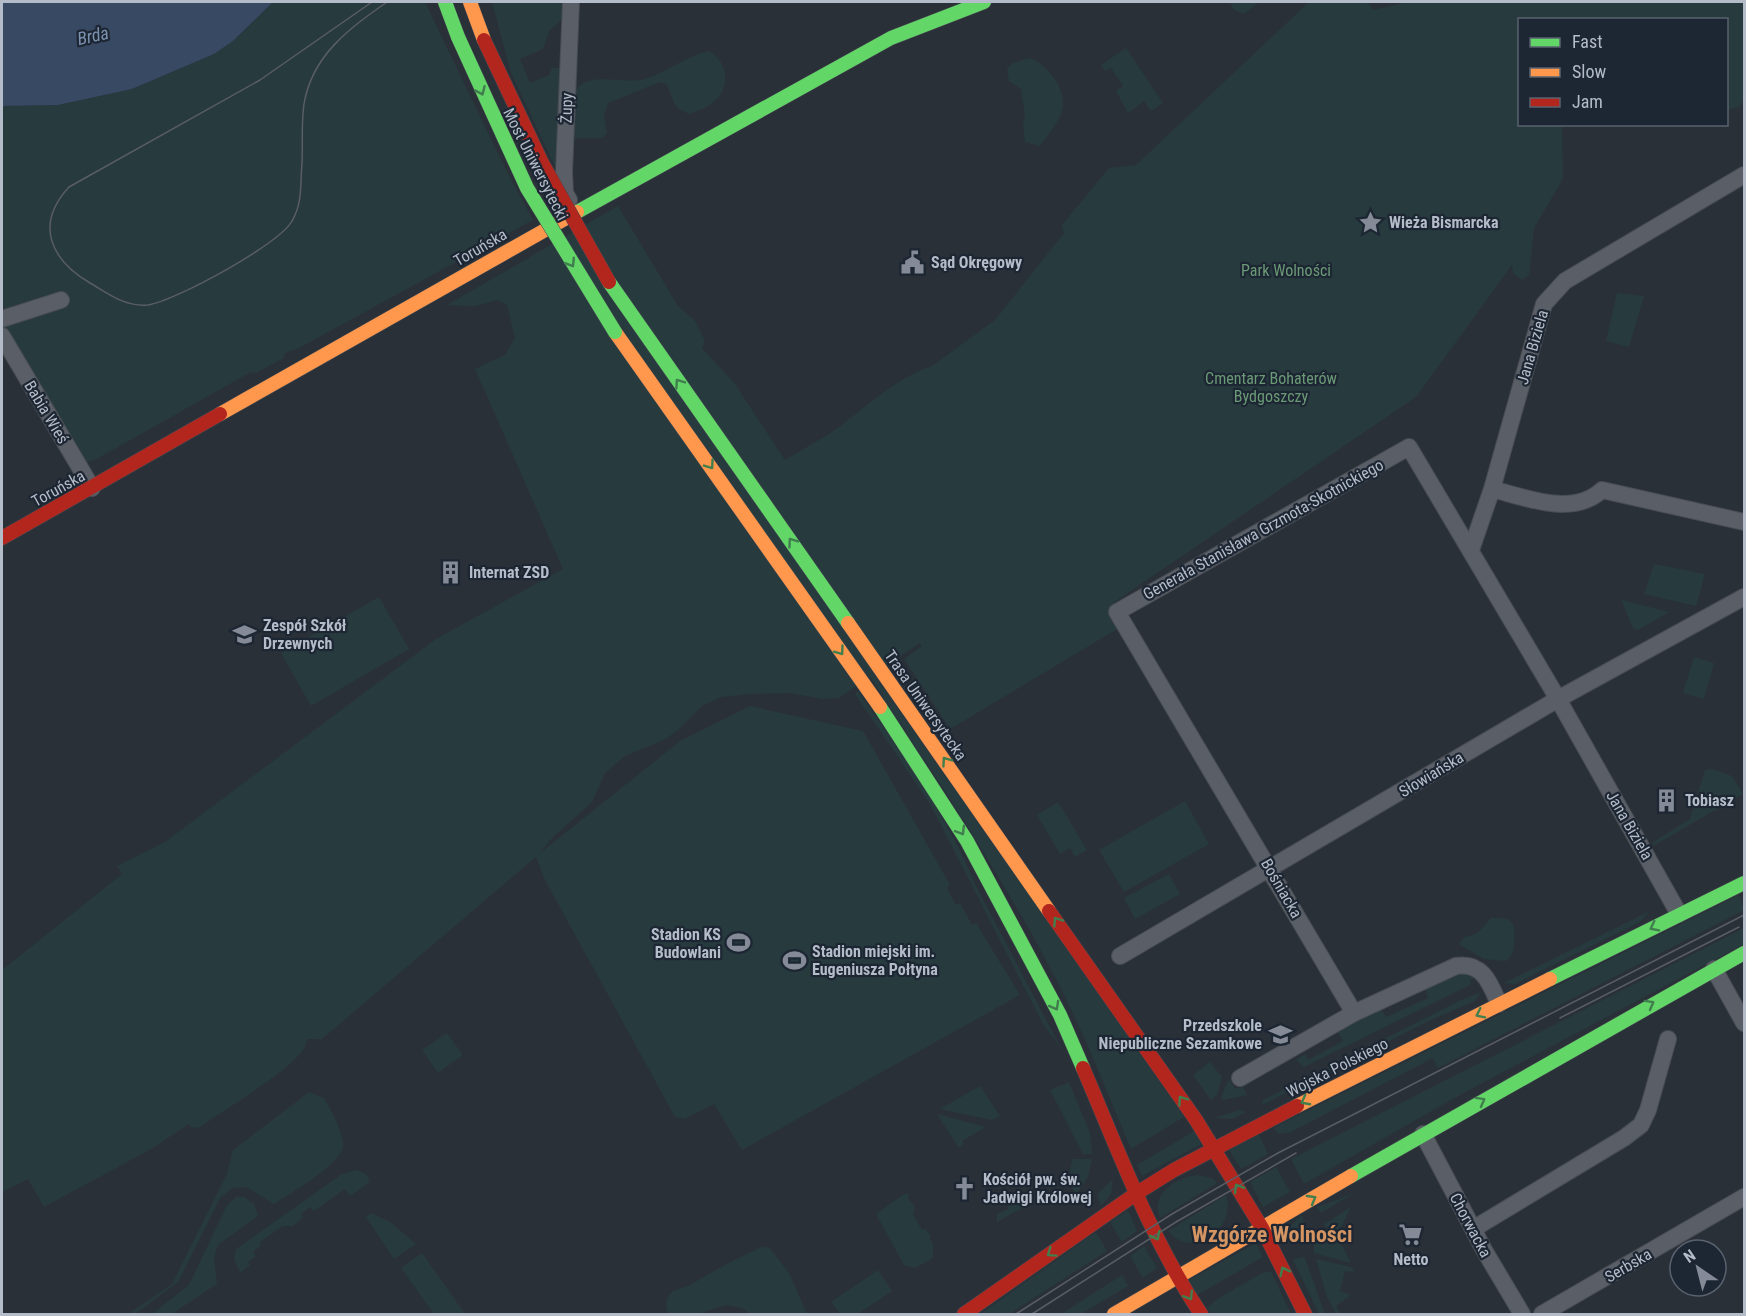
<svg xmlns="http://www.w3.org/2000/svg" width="1746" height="1316" viewBox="0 0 1746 1316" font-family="'Roboto Condensed',sans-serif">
<rect width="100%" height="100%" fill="#2a3038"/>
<path fill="#273a3e" d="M273,2H425L503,164L533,220L299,348L285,353L284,358L256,373L251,372L95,460L78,464L2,336V106L58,105L132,89L214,54L233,41Z
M492,2H565L564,18L549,31L543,49L520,59L530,83L549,75L552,68H561L555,167L511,73Z
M1230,2H1259L1244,14L1234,10Z
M1309,2H1368L1373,10L1408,2H1744V99L1739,107L1727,110L1726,20H1520V124L1562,125L1563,179L1534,228L1529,275L1522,280L1513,273L1512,265L1416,397L1113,603L1117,612L1119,628L950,729L904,659L922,646L920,643L874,674L1184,1117L1131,1149C1110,1100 1091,1050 1068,1003C1012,889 939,783 870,677L839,698L822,699L790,693L750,694L721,697L702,706L678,730L664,740L625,756L605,773L592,802L552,838L539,854L680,741L750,706L863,731L950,885L947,888L956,905L960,903L972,925L976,923L1020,995L742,1150L714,1104L684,1119L675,1117L545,880L536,857L322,1039H307C309,1062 220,1111 201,1127L192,1128L189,1124L153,1148L44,1207L28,1179L2,1192V970L122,874L117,866L165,842L436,639L563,569L475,369L505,355L515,338L507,305L498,300L475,306L447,305L618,206L678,306L695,321L705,341L702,348L735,384L785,460C799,451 815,443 829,434C863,411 892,379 932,366L995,320L1064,233L1062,225L1109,168L1136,165Z
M1126,48L1163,103L1151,111L1144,101L1128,113L1116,91L1123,86L1111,68L1105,71L1101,65Z
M709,51C729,62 731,90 712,103C706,108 697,111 690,114C672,108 674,100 667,85L660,82L608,103L604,115L607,133L602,138H575C571,127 572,118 572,106C574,64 619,86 645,79C667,72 686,56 709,51Z
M1030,58C1049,65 1070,93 1061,114C1057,125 1047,136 1040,146L1025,142L1023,123L1025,116L1021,89L1009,81L1007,68L1013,63Z
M1617,293L1644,296L1629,347L1606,341Z
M1654,564L1705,574L1696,606L1644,594Z
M379,597L409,649L311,706L281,653Z
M1621,600L1669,612L1638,630L1633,628Z
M1694,657L1714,663L1704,699L1683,693Z
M858,691C899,750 950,819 976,886L1062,1050L1043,1024L930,804L855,694Z
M1712,769L1732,776L1743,794L1653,846V842L1690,819L1705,770Z
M1185,801L1209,844L1124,892L1099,850Z
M1058,802L1087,850L1075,857L1070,848L1060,854L1037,815Z
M1169,874L1180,894L1135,919L1124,898Z
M1739,895L1744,910L1438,1068L1433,1058L1291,1132L1279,1134L1273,1128Z
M1650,911L1640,922L1515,984L1504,983Z
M1491,918C1514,917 1516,923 1514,944C1513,953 1513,954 1506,961L1484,959L1459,944L1464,937C1479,935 1481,929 1491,918Z
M1744,928V944L1458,1096L1304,1184L1291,1159Z
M1460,972L1475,978L1471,980L1470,985L1304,1067L1296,1060L1305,1054L1308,1060L1343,1041L1338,1033L1340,1029L1381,1009L1386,1017L1428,998L1425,988Z
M1481,992L1475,1001L1429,1021L1262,1105L1263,1100L1459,1001Z
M447,1033L463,1055L438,1073L422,1050Z
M1210,1062L1222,1077L1217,1095L1211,1100L1193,1075Z
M1229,1079L1235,1088L1243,1087L1247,1095L1223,1100L1221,1097Z
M1069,1082L1090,1133L1092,1154H1083L1050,1090Z
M980,1086L1000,1116L992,1120L940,1109Z
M309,1092L324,1098C331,1110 343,1131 343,1145C344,1163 289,1194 274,1204L246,1187L233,1188L220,1198L178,1282L135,1314H128L172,1284L227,1174L233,1150Z
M1239,1110L1246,1112L1232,1119L1215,1118Z
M937,1114L986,1127L962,1141L964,1144L959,1148Z
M1194,1131L1201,1144L1142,1176L1137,1165Z
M1259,1135L1268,1154L1241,1169L1229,1150Z
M1072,1159H1092L1088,1177L1076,1195L1068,1181Z
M1276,1167L1290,1192L1263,1207L1250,1182Z
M357,1170L366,1174L370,1182L350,1196L345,1189L314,1211L310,1207L301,1214L303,1218L293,1226H283L260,1242V1247L253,1252L256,1256L248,1262L250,1265L240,1273L234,1259L236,1249L342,1174Z
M1198,1175L1212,1178L1217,1183L1160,1218C1150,1193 1177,1177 1198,1175Z
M1113,1179L1111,1194L1101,1206L1097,1194Z
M1029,1190L1024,1207L997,1222V1214L1008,1209L1009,1200L1018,1198Z
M1354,1193L1321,1213L1317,1207Z
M904,1194H909L908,1198L915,1207L913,1214L922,1230L925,1229L931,1236L929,1238L933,1244V1258L915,1268L904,1265L876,1214Z
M1226,1195C1237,1229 1192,1261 1168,1231Z
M236,1197H244L254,1204L258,1216L218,1245L214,1258L217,1284L172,1314H152L189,1285L227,1205Z
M1351,1207L1338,1233L1323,1225Z
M1128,1210L1137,1231L1122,1242L1110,1222Z
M371,1213L390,1222L416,1244L394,1259L366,1217Z
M1302,1215C1308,1228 1298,1238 1287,1244L1290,1226Z
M1321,1229L1338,1238L1351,1263L1314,1253V1244Z
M1096,1232L1107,1251L1009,1314H980Z
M1256,1243L1263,1257L1197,1295L1189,1280Z
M1144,1246L1157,1268L1143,1278L1130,1256Z
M762,1247H769L789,1273L807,1314H751L742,1308L726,1305L698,1314H669C665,1308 665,1299 671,1293C676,1288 686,1288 692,1284C715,1270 737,1258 762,1247Z
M422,1253L465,1314H434L401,1268Z
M1301,1257L1305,1258L1325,1314H1319L1293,1260Z
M1316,1259L1351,1267L1355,1272L1345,1271L1340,1291L1351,1295L1336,1306L1340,1314H1336L1327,1297Z
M878,1270L892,1291L858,1314H840L831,1302Z
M1271,1271L1291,1314H1211L1207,1308L1217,1299L1262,1273Z
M1122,1275L1128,1286L1081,1314H1061Z"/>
<path fill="#384963" d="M2,2H273L233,41L214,54L132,89L58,105L2,106Z"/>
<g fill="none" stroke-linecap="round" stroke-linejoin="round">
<defs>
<path id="street" d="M569,200L565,193L564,172L571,2
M2,319L61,300
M2,336L92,488
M1492,489C1527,498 1573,517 1602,490L1744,522
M1471,550L1492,489L1544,304L1565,281L1744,175
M1120,956L1558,699L1744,597
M1714,969L1744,1023
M1354,1013L1117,612L1409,447L1558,699L1679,914
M1240,1078L1354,1013L1456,966C1483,962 1490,983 1499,1004
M1423,1134L1484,1250L1522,1314
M1473,1229L1624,1138L1641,1125L1648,1110L1668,1039
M1542,1314L1744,1197"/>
<path id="fast" d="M445,2L458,37
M577,212L891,38L984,2
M609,282L848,623
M880,707L967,841L1060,1015L1083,1068
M1550,979L1744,883
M1351,1176L1744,953"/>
<path id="slow" d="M470,2L484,40
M615,332L880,707
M220,414L577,212
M848,623L1049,911
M1297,1106L1550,979
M1114,1314L1351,1176"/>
<path id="jam" d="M2,538L220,414
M1049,911L1196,1120L1262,1228L1305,1314
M1083,1068C1119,1152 1150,1238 1201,1314
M964,1314L1137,1193L1174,1170L1297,1106"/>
</defs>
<use href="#street" stroke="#484c53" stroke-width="18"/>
<use href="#fast" stroke="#484c53" stroke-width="15"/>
<use href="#slow" stroke="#484c53" stroke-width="15"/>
<use href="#jam" stroke="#484c53" stroke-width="15"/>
<use href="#street" stroke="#5a5e66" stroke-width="16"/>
<use href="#fast" stroke="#63d668" stroke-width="14"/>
<use href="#slow" stroke="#ff974d" stroke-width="14"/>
<use href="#jam" stroke="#b3261e" stroke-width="14"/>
<path stroke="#595d64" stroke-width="1.5" d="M372,2L260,80L69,187C34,225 51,260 90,283C109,294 125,307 148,305C175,301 280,244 292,221C303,202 300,184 302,163C303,144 301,124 304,104C312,55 350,28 387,2
M1560,1018L1739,927
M1016,1314L1172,1214L1278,1153L1744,915
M1032,1314L1176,1222L1296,1153"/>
<defs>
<path id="fast-bridge" d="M458,37L527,188L615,332"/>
<path id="jam-bridge" d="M484,40L542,163L609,282"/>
</defs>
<use href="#fast-bridge" stroke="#484c53" stroke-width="15" stroke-linecap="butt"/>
<use href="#jam-bridge" stroke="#484c53" stroke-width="15" stroke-linecap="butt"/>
<use href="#fast-bridge" stroke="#63d668" stroke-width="14"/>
<use href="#jam-bridge" stroke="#b3261e" stroke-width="14"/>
</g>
<defs><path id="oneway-chevron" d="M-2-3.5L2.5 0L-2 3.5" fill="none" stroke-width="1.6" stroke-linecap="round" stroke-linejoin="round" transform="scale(1.5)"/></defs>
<g stroke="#407e4e">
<use href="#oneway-chevron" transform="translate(481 91) rotate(66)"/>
<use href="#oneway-chevron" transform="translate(571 263) rotate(58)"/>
<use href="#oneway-chevron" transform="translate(679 383) rotate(-125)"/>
<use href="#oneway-chevron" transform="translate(710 465) rotate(55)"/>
<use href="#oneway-chevron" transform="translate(792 542) rotate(-125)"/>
<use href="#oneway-chevron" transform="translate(840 651) rotate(54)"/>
<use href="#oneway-chevron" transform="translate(946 761) rotate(-125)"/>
<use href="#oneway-chevron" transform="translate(961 831) rotate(59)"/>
<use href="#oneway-chevron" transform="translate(1057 921) rotate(-124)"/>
<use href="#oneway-chevron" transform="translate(1654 927) rotate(153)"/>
<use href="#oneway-chevron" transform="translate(1650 1004) rotate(-29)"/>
<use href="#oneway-chevron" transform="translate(1055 1006) rotate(61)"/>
<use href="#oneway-chevron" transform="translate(1480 1014) rotate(154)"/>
<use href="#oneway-chevron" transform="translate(1182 1100) rotate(-125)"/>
<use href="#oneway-chevron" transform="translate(1305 1101) rotate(152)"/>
<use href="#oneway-chevron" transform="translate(1481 1101) rotate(-29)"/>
<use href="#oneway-chevron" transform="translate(1238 1188) rotate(-120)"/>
<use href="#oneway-chevron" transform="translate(1312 1199) rotate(-30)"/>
<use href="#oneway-chevron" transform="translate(1156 1236) rotate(63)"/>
<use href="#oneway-chevron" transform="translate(1051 1253) rotate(145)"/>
<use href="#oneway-chevron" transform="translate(1284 1271) rotate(-116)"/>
<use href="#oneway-chevron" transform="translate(1189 1296) rotate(58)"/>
</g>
<defs>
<symbol id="sight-bare" viewBox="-9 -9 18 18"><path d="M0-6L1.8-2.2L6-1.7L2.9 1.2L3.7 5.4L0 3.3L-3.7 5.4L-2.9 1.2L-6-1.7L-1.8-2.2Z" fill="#848b96" stroke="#1d2633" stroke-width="2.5" paint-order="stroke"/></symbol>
<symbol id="civic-bare" viewBox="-9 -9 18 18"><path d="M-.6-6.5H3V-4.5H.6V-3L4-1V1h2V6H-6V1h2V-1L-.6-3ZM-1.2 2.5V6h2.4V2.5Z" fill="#848b96" stroke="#1d2633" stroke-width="2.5" paint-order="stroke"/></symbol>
<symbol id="building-bare" viewBox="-9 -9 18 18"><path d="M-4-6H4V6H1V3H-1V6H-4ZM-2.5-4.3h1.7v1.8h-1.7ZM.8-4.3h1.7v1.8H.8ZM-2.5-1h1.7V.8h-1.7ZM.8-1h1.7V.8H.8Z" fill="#848b96" stroke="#1d2633" stroke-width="2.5" paint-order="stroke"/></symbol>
<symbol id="university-bare" viewBox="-9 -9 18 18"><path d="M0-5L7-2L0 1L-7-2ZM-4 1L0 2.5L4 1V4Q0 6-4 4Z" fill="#848b96" stroke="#1d2633" stroke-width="2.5" paint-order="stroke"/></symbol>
<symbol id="stadium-bare" viewBox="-9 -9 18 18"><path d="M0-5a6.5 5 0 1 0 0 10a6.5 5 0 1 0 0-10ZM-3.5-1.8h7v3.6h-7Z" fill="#848b96" stroke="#1d2633" stroke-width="2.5" paint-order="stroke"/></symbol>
<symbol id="school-bare" viewBox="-9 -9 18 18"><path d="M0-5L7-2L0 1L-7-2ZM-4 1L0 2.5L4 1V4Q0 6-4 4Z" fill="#848b96" stroke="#1d2633" stroke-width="2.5" paint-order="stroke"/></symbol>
<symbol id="church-bare" viewBox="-9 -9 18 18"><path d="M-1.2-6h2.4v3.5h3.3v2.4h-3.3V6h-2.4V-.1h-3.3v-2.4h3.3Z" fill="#848b96" stroke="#1d2633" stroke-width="2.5" paint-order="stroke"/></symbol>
<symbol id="supermarket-bare" viewBox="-9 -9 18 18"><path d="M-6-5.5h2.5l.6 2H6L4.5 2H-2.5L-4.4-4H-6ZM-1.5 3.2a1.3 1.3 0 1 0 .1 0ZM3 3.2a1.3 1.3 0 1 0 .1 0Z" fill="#848b96" stroke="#1d2633" stroke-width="2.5" paint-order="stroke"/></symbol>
</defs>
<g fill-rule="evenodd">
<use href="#sight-bare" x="1354" y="206" width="33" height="33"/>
<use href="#civic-bare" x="896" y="246" width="33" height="33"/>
<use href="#building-bare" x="434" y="556" width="33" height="33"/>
<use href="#university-bare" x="228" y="618" width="33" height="33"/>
<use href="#building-bare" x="1650" y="784" width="33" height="33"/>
<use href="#stadium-bare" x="722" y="926" width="33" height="33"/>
<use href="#stadium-bare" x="778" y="944" width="33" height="33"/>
<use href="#school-bare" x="1264" y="1018" width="33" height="33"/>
<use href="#church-bare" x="948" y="1172" width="33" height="33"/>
<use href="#supermarket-bare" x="1394" y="1218" width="33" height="33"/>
</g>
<g text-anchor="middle" stroke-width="4.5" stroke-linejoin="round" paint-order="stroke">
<g font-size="16" fill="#b4bcc9" stroke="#1d2633">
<text transform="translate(566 108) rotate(-88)" y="6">Żupy</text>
<text transform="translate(536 164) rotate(63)" y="6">Most Uniwersytecki</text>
<text transform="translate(480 247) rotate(-30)" y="6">Toruńska</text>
<text transform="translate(1532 347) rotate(-74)" y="6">Jana Biziela</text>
<text transform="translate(47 412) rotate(59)" y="6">Babia Wieś</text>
<text transform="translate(58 488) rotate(-29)" y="6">Toruńska</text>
<text transform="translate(1263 529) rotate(-29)" y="6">Generała Stanisława Grzmota-Skotnickiego</text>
<text transform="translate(926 705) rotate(55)" y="6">Trasa Uniwersytecka</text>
<text transform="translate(1431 774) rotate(-31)" y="6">Słowiańska</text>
<text transform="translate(1630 825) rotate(60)" y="6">Jana Biziela</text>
<text transform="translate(1282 888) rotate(60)" y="6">Bośniacka</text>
<text transform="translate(1337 1067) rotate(-27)" y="6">Wojska Polskiego</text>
<text transform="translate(1471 1225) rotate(62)" y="6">Chorwacka</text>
<text transform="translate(1628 1265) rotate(-30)" y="6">Serbska</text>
</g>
<g font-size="16" font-weight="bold" fill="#b4bcc9" stroke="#1d2633" text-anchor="start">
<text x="1389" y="228">Wieża Bismarcka</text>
<text x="931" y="268">Sąd Okręgowy</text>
<text x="469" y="578">Internat ZSD</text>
<text x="263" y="631">Zespół Szkół<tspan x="263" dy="18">Drzewnych</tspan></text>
<text x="1685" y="806">Tobiasz</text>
<text x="721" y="940" text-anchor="end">Stadion KS<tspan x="721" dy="18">Budowlani</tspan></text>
<text x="812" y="957">Stadion miejski im.<tspan x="812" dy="18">Eugeniusza Połtyna</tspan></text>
<text x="1262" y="1031" text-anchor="end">Przedszkole<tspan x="1262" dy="18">Niepubliczne Sezamkowe</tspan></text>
<text x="983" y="1185">Kościół pw. św.<tspan x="983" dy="18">Jadwigi Królowej</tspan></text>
<text x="1411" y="1265" text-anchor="middle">Netto</text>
</g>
<g font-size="16" fill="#6b9a76" stroke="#1d2633">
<text x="1286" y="276">Park Wolności</text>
<text x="1271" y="384">Cmentarz Bohaterów<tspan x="1271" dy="18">Bydgoszczy</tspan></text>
</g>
<g font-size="18" font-style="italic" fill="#7c92b1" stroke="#1d2633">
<text transform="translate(93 36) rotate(-12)" y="6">Brda</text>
</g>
<g font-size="22" font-weight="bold" fill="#d59563" stroke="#1d2633">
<text x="1272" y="1242">Wzgórze Wolności</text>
</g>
</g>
<rect width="1746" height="1316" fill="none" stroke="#b4bcc9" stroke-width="6"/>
<rect x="1518" y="18" width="210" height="108" fill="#1d2633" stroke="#59626f" stroke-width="1.5"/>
<rect x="1530" y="38" width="30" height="9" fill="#63d668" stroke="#59626f" stroke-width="1.5"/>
<text x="1572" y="48" font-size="18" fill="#b4bcc9">Fast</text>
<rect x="1530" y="68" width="30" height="9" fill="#ff974d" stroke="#59626f" stroke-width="1.5"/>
<text x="1572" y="78" font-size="18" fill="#b4bcc9">Slow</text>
<rect x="1530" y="98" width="30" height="9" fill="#b3261e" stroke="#59626f" stroke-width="1.5"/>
<text x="1572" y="108" font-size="18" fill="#b4bcc9">Jam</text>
<g transform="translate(1698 1268) rotate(325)"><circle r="28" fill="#1d2633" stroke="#59626f" stroke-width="1.5"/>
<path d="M0-4.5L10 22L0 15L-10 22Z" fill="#848b96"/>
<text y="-9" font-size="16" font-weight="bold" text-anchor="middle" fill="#b4bcc9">N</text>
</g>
</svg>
